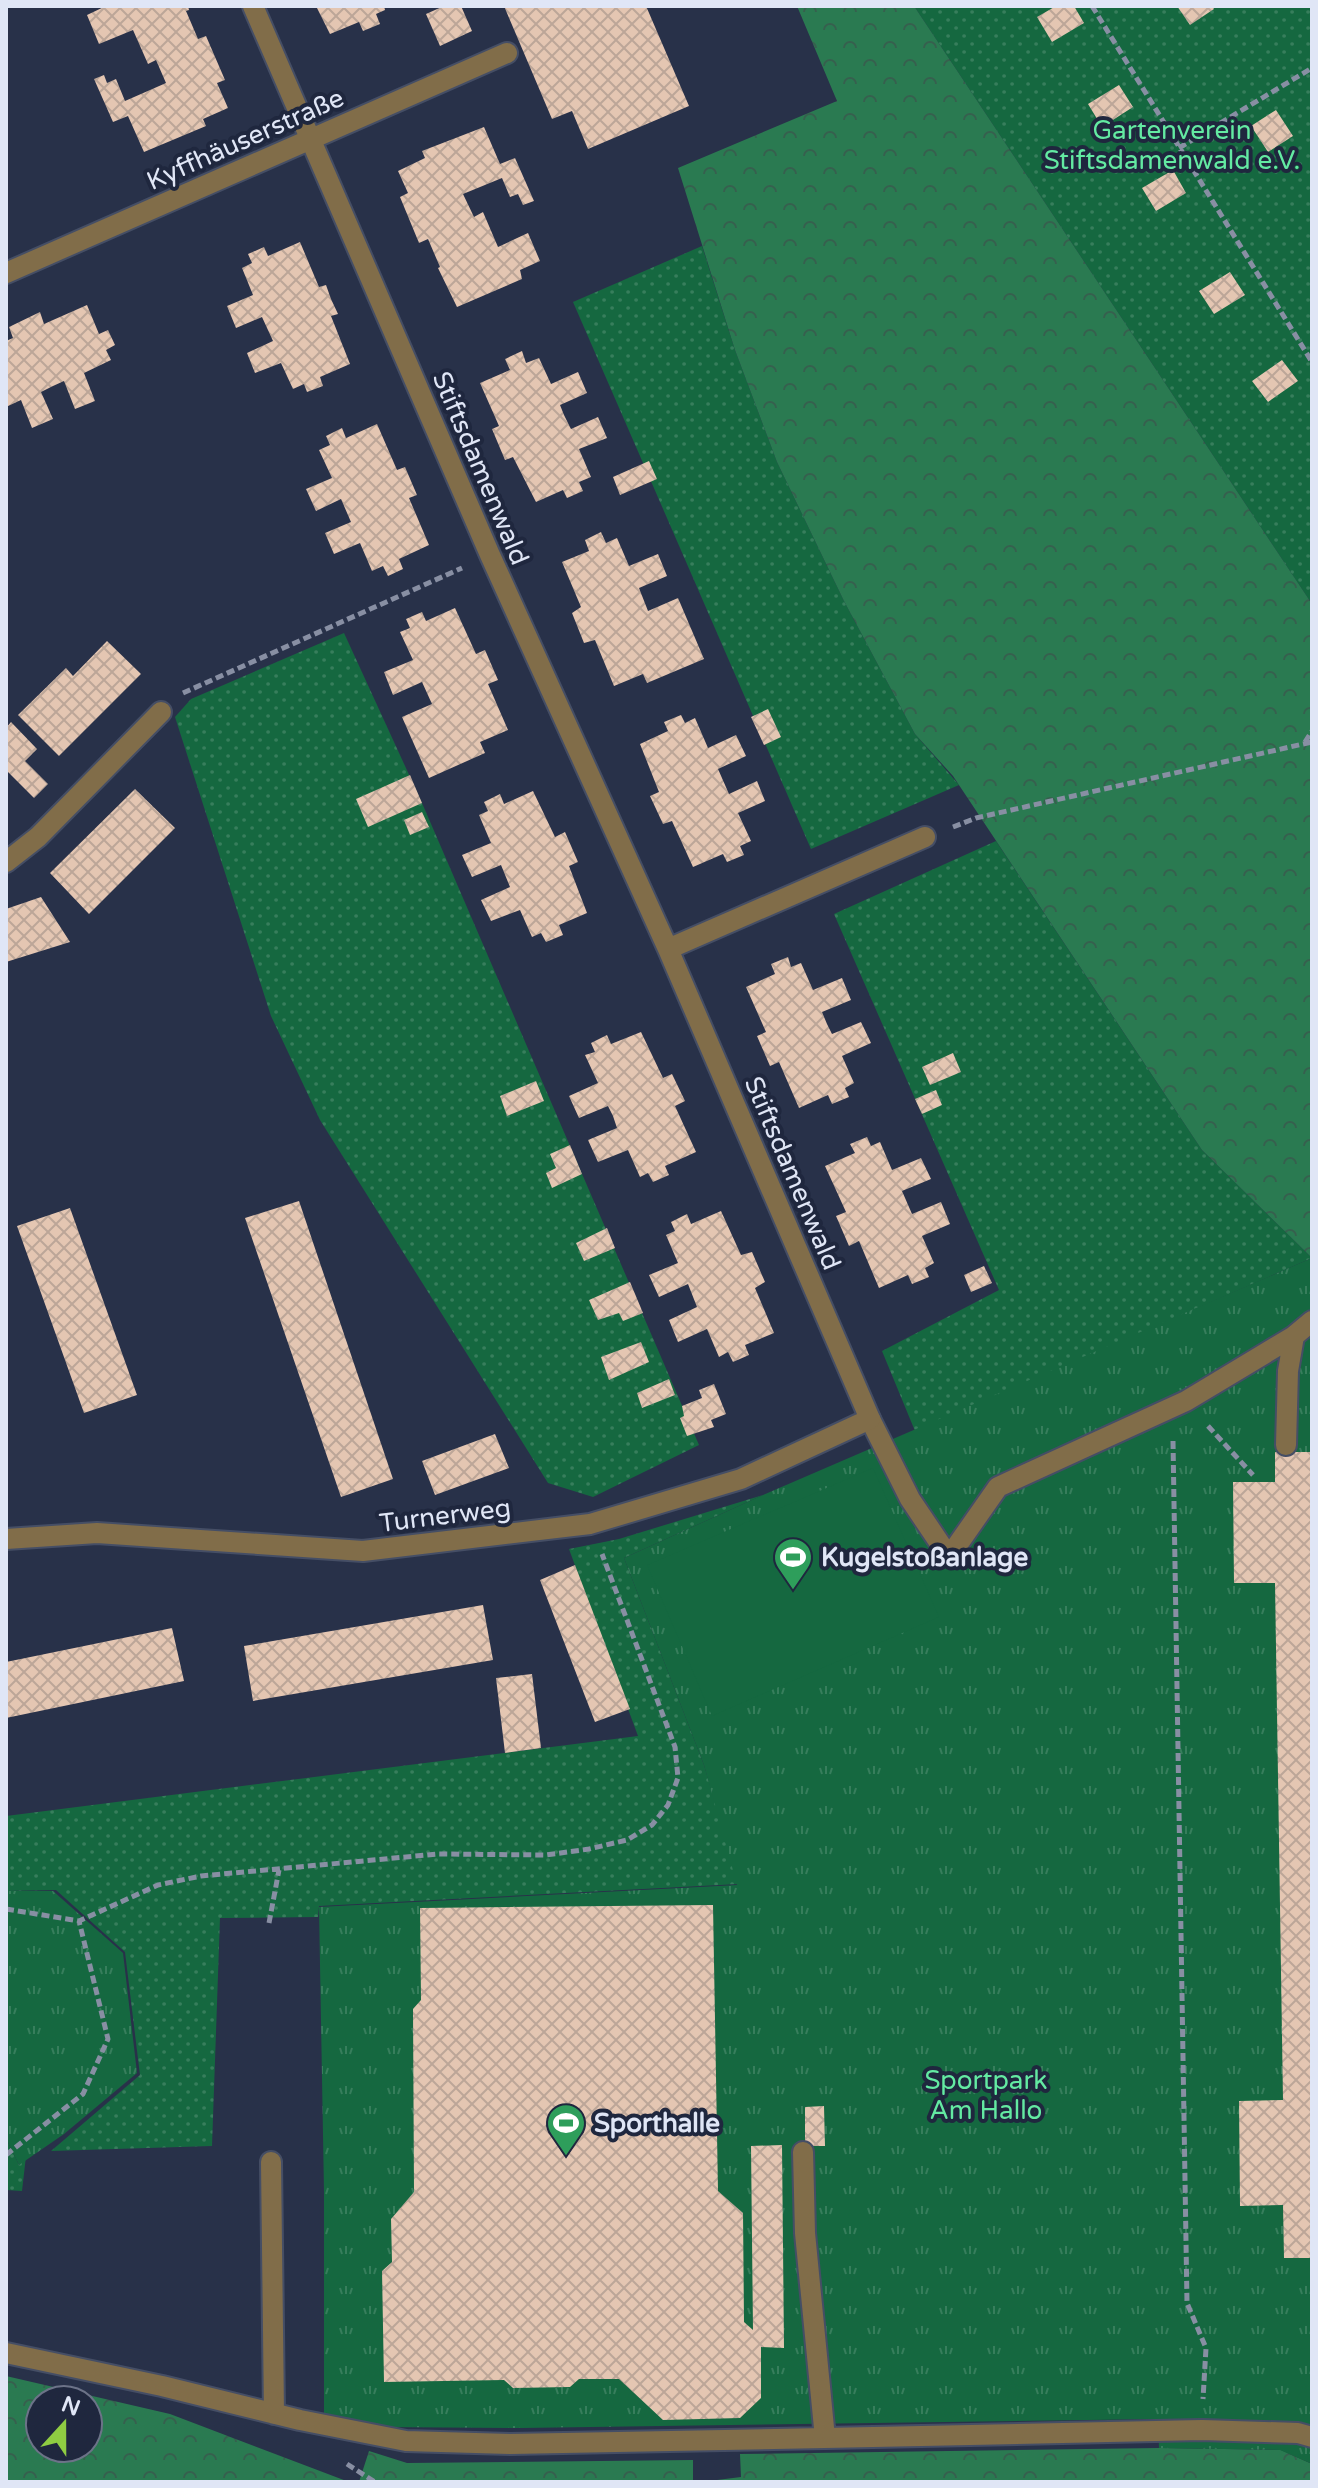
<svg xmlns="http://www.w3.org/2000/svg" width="1318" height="2488" viewBox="0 0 1318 2488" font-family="'Varela Round',sans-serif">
<defs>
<pattern id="grass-dots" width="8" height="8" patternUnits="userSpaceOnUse" patternTransform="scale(2)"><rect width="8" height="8" fill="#156840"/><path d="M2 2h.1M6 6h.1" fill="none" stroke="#377e5c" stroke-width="1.8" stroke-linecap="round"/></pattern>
<pattern id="forest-crowns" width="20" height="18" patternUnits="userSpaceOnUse" patternTransform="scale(2)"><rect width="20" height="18" fill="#2a7a51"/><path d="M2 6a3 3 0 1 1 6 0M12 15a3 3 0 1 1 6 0" fill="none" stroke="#36604e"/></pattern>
<pattern id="park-tufts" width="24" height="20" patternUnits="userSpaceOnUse" patternTransform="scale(2)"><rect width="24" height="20" fill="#156840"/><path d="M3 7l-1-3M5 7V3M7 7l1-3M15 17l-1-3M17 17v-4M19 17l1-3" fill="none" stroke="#377e5c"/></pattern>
<pattern id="building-cross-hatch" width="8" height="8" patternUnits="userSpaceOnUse" patternTransform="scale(2)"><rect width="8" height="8" fill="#e4c6b2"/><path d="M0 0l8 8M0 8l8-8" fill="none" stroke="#bca698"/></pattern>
</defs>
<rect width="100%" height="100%" fill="#283149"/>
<path fill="url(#grass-dots)" d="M914,6H1312V604Z
M702,246L735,350L777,462L844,601L915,734L959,785L811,849L573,302Z
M344,633L422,803L699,1445L593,1497L548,1483L320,1120L271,1016L175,717L191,699Z
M996,841L1202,1150L1312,1258L915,1431L882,1351L999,1290L834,914Z
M763,1495L624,1558L704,1765L739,1884L319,1906L318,1917L220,1918L212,2146L51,2151L140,2075L125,1952L56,1890L6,1891V1816L638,1736L569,1549L619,1539Z
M6,2138L19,2165L26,2156L22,2191L6,2190Z"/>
<path fill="url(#forest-crowns)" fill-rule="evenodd" d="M797,6H914L1312,604V1258L1202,1150L953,776L915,734L844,601L777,462L735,350L678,168L837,101Z
M6,2376L170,2414L349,2482H6ZM40,2400H88V2448H40Z
M1159,2448L1281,2450L1312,2464V2482H701L741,2477L740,2454Z
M369,2451L407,2463L693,2460V2482H359Z"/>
<path fill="url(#park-tufts)" d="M1312,1258V2464L1280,2450L1159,2448L1158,2419L521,2428L380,2427L324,2415V2191L319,1907L737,1885L704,1765L624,1558L763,1495Z
M6,1891H53L123,1953L137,2073L64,2134L19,2165L6,2138Z"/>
<path fill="#156840" d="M873,1468L939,1617L712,1716L647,1565Z"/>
<path fill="url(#building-cross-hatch)" d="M106,6H188L189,10L186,11L198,39L206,36L225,80L217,83L228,108L203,119L206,126L144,152L128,116L113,122L94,79L104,75L107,83L116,79L125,101L166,83L156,60L148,64L133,30L99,44L87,15Z
M316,6H384L385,10L376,14L380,24L363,31L359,22L330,34Z
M444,6H461L472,31L440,46L426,14Z
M504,6H646L689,106L588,149L572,111L552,119Z
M1056,6H1074L1084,23L1052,42L1037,17Z
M1177,6H1212L1214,9L1190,25Z
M1119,85L1133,107L1102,127L1088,104Z
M1276,110L1293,136L1268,152L1251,126Z
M484,127L500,164L515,158L534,201L523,205L518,194L510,197L502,178L463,194L474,217L483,212L498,247L528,233L540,261L520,270L522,279L457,307L438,268L440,267L428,239L419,243L400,197L408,193L398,171L425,158L422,151Z
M1173,170L1186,193L1156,211L1142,188Z
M300,242L319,287L326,285L331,299L338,314L331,316L350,364L320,377L323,386L307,392L304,384L293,389L281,363L255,373L247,353L273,341L262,317L236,328L227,306L253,295L242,268L252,263L248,254L264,247L268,256Z
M1230,272L1245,295L1214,314L1199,291Z
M87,305L99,334L108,330L115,345L106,350L111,360L84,373L95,401L75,409L64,381L53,386L41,392L53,419L32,428L21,400L6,407V341L13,338L9,327L40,312L44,324Z
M522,351L526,363L539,358L551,384L578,372L587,393L560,405L564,415L571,429L598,417L607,438L579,449L591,477L579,482L583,491L567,498L563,490L536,502L513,457L505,460L492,429L499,426L480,383L510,370L505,359Z
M1282,360L1298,381L1268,402L1252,381Z
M377,424L397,470L405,467L417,495L409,498L429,545L399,559L403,569L388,576L383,566L372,571L360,543L334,554L325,533L351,522L341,499L316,511L306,489L332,478L319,450L330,445L326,436L342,428L346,438Z
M649,461L657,479L620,495L613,477Z
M601,532L606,543L617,538L629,566L658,554L667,576L639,588L648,611L678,598L704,659L647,683L643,674L614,686L595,640L584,643L572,613L581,607L562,562L589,551L585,540Z
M455,608L476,654L485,650L498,680L488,684L508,730L480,742L485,753L429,778L402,717L432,704L422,682L393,695L384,672L413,660L400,632L410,628L406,619L422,612L426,621Z
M107,641L141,674L59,756L18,715L66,668L73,676Z
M768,709L781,737L764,745L751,717Z
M681,715L685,723L695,718L708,748L736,735L746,756L718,769L729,794L757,781L765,801L738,813L751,841L740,846L744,855L727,862L723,854L693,867L672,821L663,824L650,796L659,792L640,744L668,731L664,722Z
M11,722L37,749L25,761L48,784L34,798L8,772L6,765V728Z
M410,775L422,803L368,827L356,799Z
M135,789L175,828L89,914L50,873Z
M533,791L555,837L565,832L578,862L569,866L587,913L559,925L563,935L546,942L541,933L532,937L520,910L491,921L481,900L510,887L501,865L472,877L462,855L491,843L479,815L488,811L484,802L500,794L504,804Z
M422,812L429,827L410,835L404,820Z
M41,897L70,942L6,962V909Z
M788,957L791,967L801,963L813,990L842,978L851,1000L822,1012L827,1024L832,1034L861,1022L871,1043L842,1056L854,1083L845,1088L849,1097L832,1104L828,1095L799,1108L779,1062L770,1066L757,1036L766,1032L746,987L775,974L771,964Z
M641,1032L663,1078L672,1074L685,1101L675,1106L696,1152L665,1166L669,1175L653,1182L648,1173L640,1177L628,1150L598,1162L588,1140L617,1128L613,1116L608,1106L579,1118L569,1096L598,1083L585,1055L595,1052L591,1043L607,1035L611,1044Z
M953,1053L961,1072L930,1085L922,1067Z
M536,1081L544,1101L507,1116L500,1096Z
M936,1090L942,1105L922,1114L915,1099Z
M867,1137L871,1146L880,1142L892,1170L921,1158L931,1179L902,1191L912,1214L941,1202L950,1224L922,1236L934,1263L925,1268L929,1277L912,1284L908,1275L879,1288L859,1241L849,1246L836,1216L846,1212L825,1166L855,1153L850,1144Z
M570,1145L582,1174L552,1188L546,1173L556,1168L550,1154Z
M299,1201L393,1479L341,1497L245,1218Z
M70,1208L137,1395L84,1413L17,1226Z
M721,1211L741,1255L752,1252L765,1282L755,1288L774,1333L745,1345L749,1355L733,1362L728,1352L719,1357L707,1329L678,1342L669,1320L697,1307L688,1284L659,1297L649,1275L678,1263L666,1235L675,1231L671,1222L687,1214L691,1224Z
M607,1228L615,1248L584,1261L576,1243Z
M984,1266L992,1283L971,1292L964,1275Z
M630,1282L643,1313L623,1321L619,1313L598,1320L589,1300Z
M641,1342L649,1362L609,1380L601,1357Z
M669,1379L675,1395L642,1408L637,1393Z
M714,1384L726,1414L711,1420L714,1427L687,1436L680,1418L684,1416L682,1406L702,1398L699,1390Z
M495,1434L509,1468L435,1495L422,1461Z
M1275,1452H1312V2258H1284L1283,2205L1240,2206L1239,2101L1283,2100L1275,1583H1234L1233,1482H1275Z
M575,1565L630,1709L595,1722L540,1580Z
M483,1605L493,1660L253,1701L244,1646Z
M172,1628L184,1681L6,1718V1662Z
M532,1674L541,1748L505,1753L496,1678Z
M713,1905L718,2191L743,2213L744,2322L753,2330L751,2146L782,2145L784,2348L761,2347V2398L740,2418L663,2420L619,2379H579L570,2387L513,2388L504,2380L384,2382L382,2271L392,2262L391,2219L414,2192L413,2009L421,2000L420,1908Z
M824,2106L825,2146H805V2107Z"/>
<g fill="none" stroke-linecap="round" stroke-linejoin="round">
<defs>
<path id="lane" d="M870,1419L910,1499L949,1557L998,1487L1186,1401L1294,1336L1312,1321
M1286,1445L1288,1371L1294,1336
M271,2162L274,2414
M6,2353L162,2386L300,2420L406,2441L510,2444L825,2438L805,2233L803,2152
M825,2438L1202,2430L1298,2433L1312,2437"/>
<path id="street" d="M6,273L507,53
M6,862L38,837L161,712
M668,949L925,837
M6,1539L97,1533L363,1551L590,1524L741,1479L870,1419L668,949L490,555L253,6"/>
</defs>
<use href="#lane" stroke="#454e65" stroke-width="24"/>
<use href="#street" stroke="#454e65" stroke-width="24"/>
<path stroke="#888fa3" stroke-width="5" stroke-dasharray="8 4" stroke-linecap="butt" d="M1092,6L1312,362
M1179,148L1312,68
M183,693L462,568
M1305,742L1312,731
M953,827L976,818L1312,742
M1208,1426L1253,1475
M1173,1441L1187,2303L1206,2348L1203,2399
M6,1909L79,1921L158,1885L201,1876L438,1854L546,1855L589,1849L627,1840L652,1825L668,1805L678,1778L675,1747L602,1554
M269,1923L279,1870
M6,2155L83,2094L108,2039L79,1921
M347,2464L375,2482"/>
<use href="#lane" stroke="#816d49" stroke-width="20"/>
<use href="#street" stroke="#816d49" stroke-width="20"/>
</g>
<defs>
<symbol id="stadium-pin" viewBox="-11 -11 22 30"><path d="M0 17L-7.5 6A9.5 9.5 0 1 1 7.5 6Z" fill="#2e9e5b" stroke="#1f273e"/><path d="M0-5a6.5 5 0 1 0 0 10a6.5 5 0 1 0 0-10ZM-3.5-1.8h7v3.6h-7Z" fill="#fff"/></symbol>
</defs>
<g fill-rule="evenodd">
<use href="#stadium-pin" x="771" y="1535" width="44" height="60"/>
<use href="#stadium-pin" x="544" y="2101" width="44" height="60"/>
</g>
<g text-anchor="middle" stroke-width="8" stroke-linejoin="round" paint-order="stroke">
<g font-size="26" fill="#63eaa2" stroke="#1f273e">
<text x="1172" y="139">Gartenverein<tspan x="1172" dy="30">Stiftsdamenwald e.V.</tspan></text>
<text x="986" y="2089">Sportpark<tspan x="986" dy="30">Am Hallo</tspan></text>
</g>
<g font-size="26" fill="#e0e6f6" stroke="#1f273e">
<text transform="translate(245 139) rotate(-24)" y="9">Kyffhäuserstraße</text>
<text transform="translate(481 468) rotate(67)" y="9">Stiftsdamenwald</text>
<text transform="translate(793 1173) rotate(67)" y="9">Stiftsdamenwald</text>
<text transform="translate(445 1515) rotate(-7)" y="9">Turnerweg</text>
</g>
<g font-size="26" font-weight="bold" fill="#e0e6f6" stroke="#1f273e" text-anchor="start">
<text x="821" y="1566">Kugelstoßanlage</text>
<text x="594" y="2132">Sporthalle</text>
</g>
</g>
<rect width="1318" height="2488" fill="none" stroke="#e0e6f6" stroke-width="16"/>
<g transform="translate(64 2424) rotate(21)"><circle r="38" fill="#1f273e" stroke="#6c7388" stroke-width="2"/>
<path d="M0-6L14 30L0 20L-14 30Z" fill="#8fcd42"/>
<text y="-12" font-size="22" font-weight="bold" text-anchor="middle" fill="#e0e6f6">N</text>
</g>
</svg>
